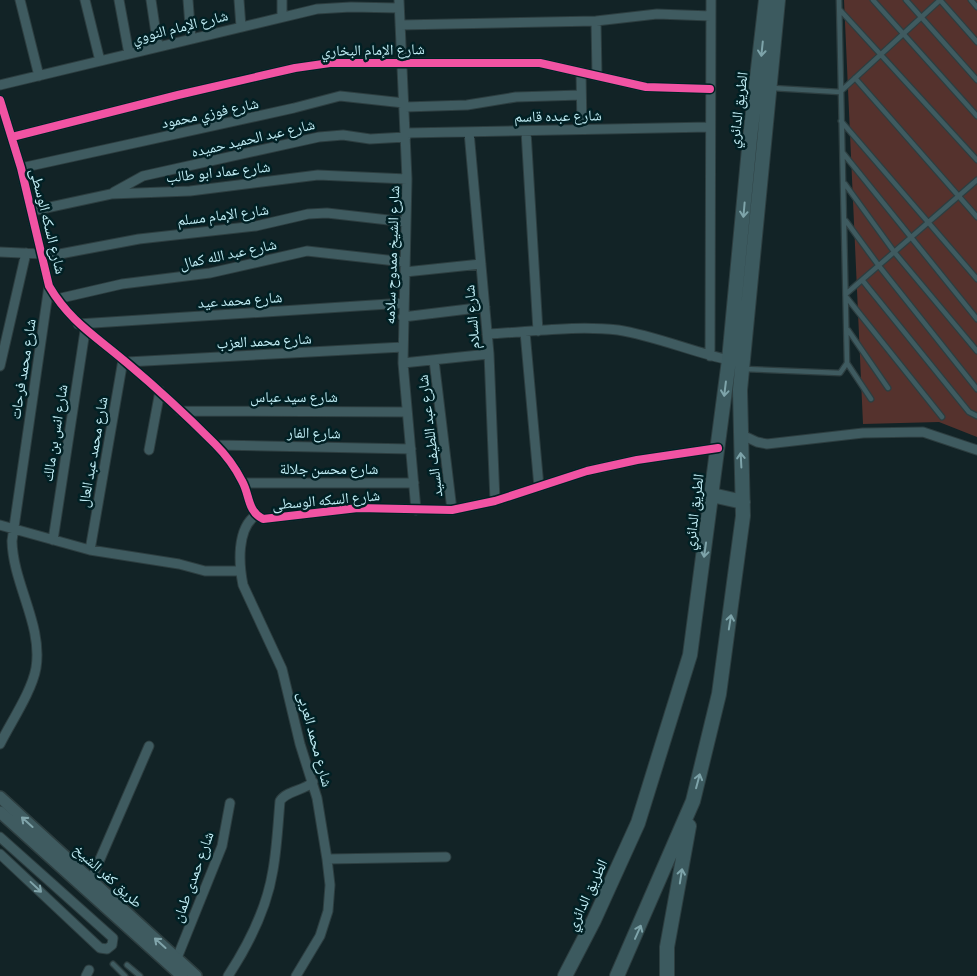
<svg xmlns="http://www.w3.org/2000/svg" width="977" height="976" viewBox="0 0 977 976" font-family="Manrope,'Noto Naskh Arabic',sans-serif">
<rect width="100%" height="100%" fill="#122326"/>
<path fill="#55322d" d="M844,0H977V437L939,422L863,424Z"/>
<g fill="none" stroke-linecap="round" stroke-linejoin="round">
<defs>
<path id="service" d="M839,0L847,363L871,399
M873,0L977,116
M906,0L977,80
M940,0L977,42
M971,0L977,7
M840,10L977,160
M855,78L977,217
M772,88L840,92L940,0
M841,121L977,279
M843,153L977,319
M845,184L895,253L977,351
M846,221L879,266L977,389
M863,281L969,412L977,416
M847,293L977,180
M847,298L942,417
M848,330L888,388
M744,369L840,373L847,363
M113,964L125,976
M127,965L140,976"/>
<path id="minor" d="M20,0L39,76
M85,0L100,61
M119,0L129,54
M151,0L158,47
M188,0L191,39
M239,0L241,27
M282,0V16
M399,0L407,179L403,363L416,510
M596,21L597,76
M400,25L596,21L657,14L711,16
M581,72L582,129
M0,85L317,9L351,7L399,8
M0,100L21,168L49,286C70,322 97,337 127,363C158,389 187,416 215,444C226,455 235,467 242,481C250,495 247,511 263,519L358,508L452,510L495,501L587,471L637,460L718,448
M405,107L467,105L516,97L581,95
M526,131L538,331
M469,132L489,354L495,501
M406,133L710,127
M12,137L178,95L295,68L330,63H540L646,87L710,89
M21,168L294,108L340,96L404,103
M114,192L143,176L319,137L343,135L370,139L406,137
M32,211L111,194L190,191L318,175L407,179
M0,252L43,254
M44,257L139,239L256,226L308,214L327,213L406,222
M405,272L481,264
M57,299L122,284L210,273L307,251L405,262
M403,317L485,307
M78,324L404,303
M525,332L539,487
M487,334C530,332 575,325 618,330C656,336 692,352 729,360
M710,356L711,0
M434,360L452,510
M127,362L403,347
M403,363L489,354
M0,366L26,253
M180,411L407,412
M740,434L757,442L767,444L863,433L923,432L977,450
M216,445L411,449
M149,450L160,391
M244,483H414
M256,515C236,529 239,565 243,585L282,669L300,744L317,798L327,859L330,885L328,911L320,936L296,976
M0,525L90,550L179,564L205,571H240
M53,540L85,331
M90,550L123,360
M0,744C11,722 32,691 36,668C43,625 13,584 12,541L49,286
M0,837L113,938L112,945L107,949L100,948L0,854
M327,859L446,857
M91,880L149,746
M177,958L222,846L230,803
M86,976L89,970
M228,976C249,944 267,908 273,870C277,847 278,824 280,801C286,791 303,791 313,782"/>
<path id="tertiary" d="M0,797L196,976
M0,812L182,976"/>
<path id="trunk" d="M712,495L743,502
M565,976L594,920L638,823L690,655L729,360L750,138L766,0
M617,976L693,801L719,694L743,516L740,390L778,0
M667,976V947L689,826"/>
</defs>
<use href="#service" stroke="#2d3e40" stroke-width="7"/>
<use href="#minor" stroke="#2d3e40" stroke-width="11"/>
<use href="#tertiary" stroke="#2d3e40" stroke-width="14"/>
<use href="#trunk" stroke="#2d3e40" stroke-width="16"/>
<use href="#service" stroke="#3f5b60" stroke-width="4.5"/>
<use href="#minor" stroke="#3f5b60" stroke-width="9"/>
<use href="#tertiary" stroke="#3f5b60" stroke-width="11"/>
<use href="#trunk" stroke="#3c5a5f" stroke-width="14"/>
<defs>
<path id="cycleway" d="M0,100L21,168L49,286C70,322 97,337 127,363C158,389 187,416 215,444C226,455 235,467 242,481C250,495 247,511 263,519L358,508L452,510L495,501L587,471L637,460L718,448
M12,137L178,95L295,68L330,63H540L646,87L710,89"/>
</defs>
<use href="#cycleway" stroke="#012024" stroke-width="11"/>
<use href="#cycleway" stroke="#f153a3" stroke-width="8"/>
</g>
<defs><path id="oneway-shaft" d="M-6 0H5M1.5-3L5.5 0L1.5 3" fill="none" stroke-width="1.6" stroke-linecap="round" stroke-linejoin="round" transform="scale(1.25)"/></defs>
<g stroke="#7ea4aa">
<use href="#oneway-shaft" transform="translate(762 49) rotate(96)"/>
<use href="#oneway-shaft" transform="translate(744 210) rotate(95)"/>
<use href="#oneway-shaft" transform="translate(725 389) rotate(97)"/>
<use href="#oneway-shaft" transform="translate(741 460) rotate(-93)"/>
<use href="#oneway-shaft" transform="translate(705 550) rotate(98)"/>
<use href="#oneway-shaft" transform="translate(730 622) rotate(-81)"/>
<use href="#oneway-shaft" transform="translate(698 781) rotate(-75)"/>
<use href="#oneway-shaft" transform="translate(681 876) rotate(-81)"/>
<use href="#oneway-shaft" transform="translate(638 932) rotate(-66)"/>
</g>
<g stroke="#80a4aa">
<use href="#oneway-shaft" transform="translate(27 822) rotate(-138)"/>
<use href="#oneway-shaft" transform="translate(36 887) rotate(43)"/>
<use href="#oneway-shaft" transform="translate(160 943) rotate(-138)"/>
</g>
<g text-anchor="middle" stroke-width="5" stroke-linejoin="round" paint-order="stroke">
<g font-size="15" fill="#c1edf5" stroke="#012024">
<text transform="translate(180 27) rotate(-14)" y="5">شارع الإمام النووي</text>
<text transform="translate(373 50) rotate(-1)" y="5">شارع الإمام البخاري</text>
<text transform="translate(738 110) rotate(-83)" y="5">الطريق الدائري</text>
<text transform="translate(210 113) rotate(-12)" y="5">شارع فوزي محمود</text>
<text transform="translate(558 116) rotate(-1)" y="5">شارع عبده قاسم</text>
<text transform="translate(253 138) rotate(-13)" y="5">شارع عبد الحميد حميده</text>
<text transform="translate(218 172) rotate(-6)" y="5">شارع عماد ابو طالب</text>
<text transform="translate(223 215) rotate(-7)" y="5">شارع الإمام مسلم</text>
<text transform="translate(48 221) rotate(76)" y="5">شارع السكه الوسطى</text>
<text transform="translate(228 254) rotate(-12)" y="5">شارع عبد الله كمال</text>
<text transform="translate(392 255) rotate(-88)" y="5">شارع الشيخ ممدوح سلامه</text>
<text transform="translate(240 300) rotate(-4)" y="5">شارع محمد عيد</text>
<text transform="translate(472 317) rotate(-95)" y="5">شارع السلام</text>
<text transform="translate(264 341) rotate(-3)" y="5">شارع محمد العزب</text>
<text transform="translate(23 369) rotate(-81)" y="5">شارع محمد فرحات</text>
<text x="294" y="402">شارع سيد عباس</text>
<text transform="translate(55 433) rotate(-81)" y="5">شارع انس بن مالك</text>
<text transform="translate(314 433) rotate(1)" y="5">شارع الفار</text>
<text transform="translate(430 436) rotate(-97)" y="5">شارع عبد اللطيف السيد</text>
<text transform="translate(93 452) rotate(-80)" y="5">شارع محمد عبد العال</text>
<text x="329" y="474">شارع محسن جلالة</text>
<text transform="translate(326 500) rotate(-5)" y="5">شارع السكه الوسطى</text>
<text transform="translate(694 512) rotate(-83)" y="5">الطريق الدائري</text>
<text transform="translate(315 739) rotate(75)" y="5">شارع محمد العربى</text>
<text transform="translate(108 876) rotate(42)" y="5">طريق كفر الشيخ</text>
<text transform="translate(193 877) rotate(-70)" y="5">شارع حمدى طمان</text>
<text transform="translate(587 895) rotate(-65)" y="5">الطريق الدائري</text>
</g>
</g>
</svg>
